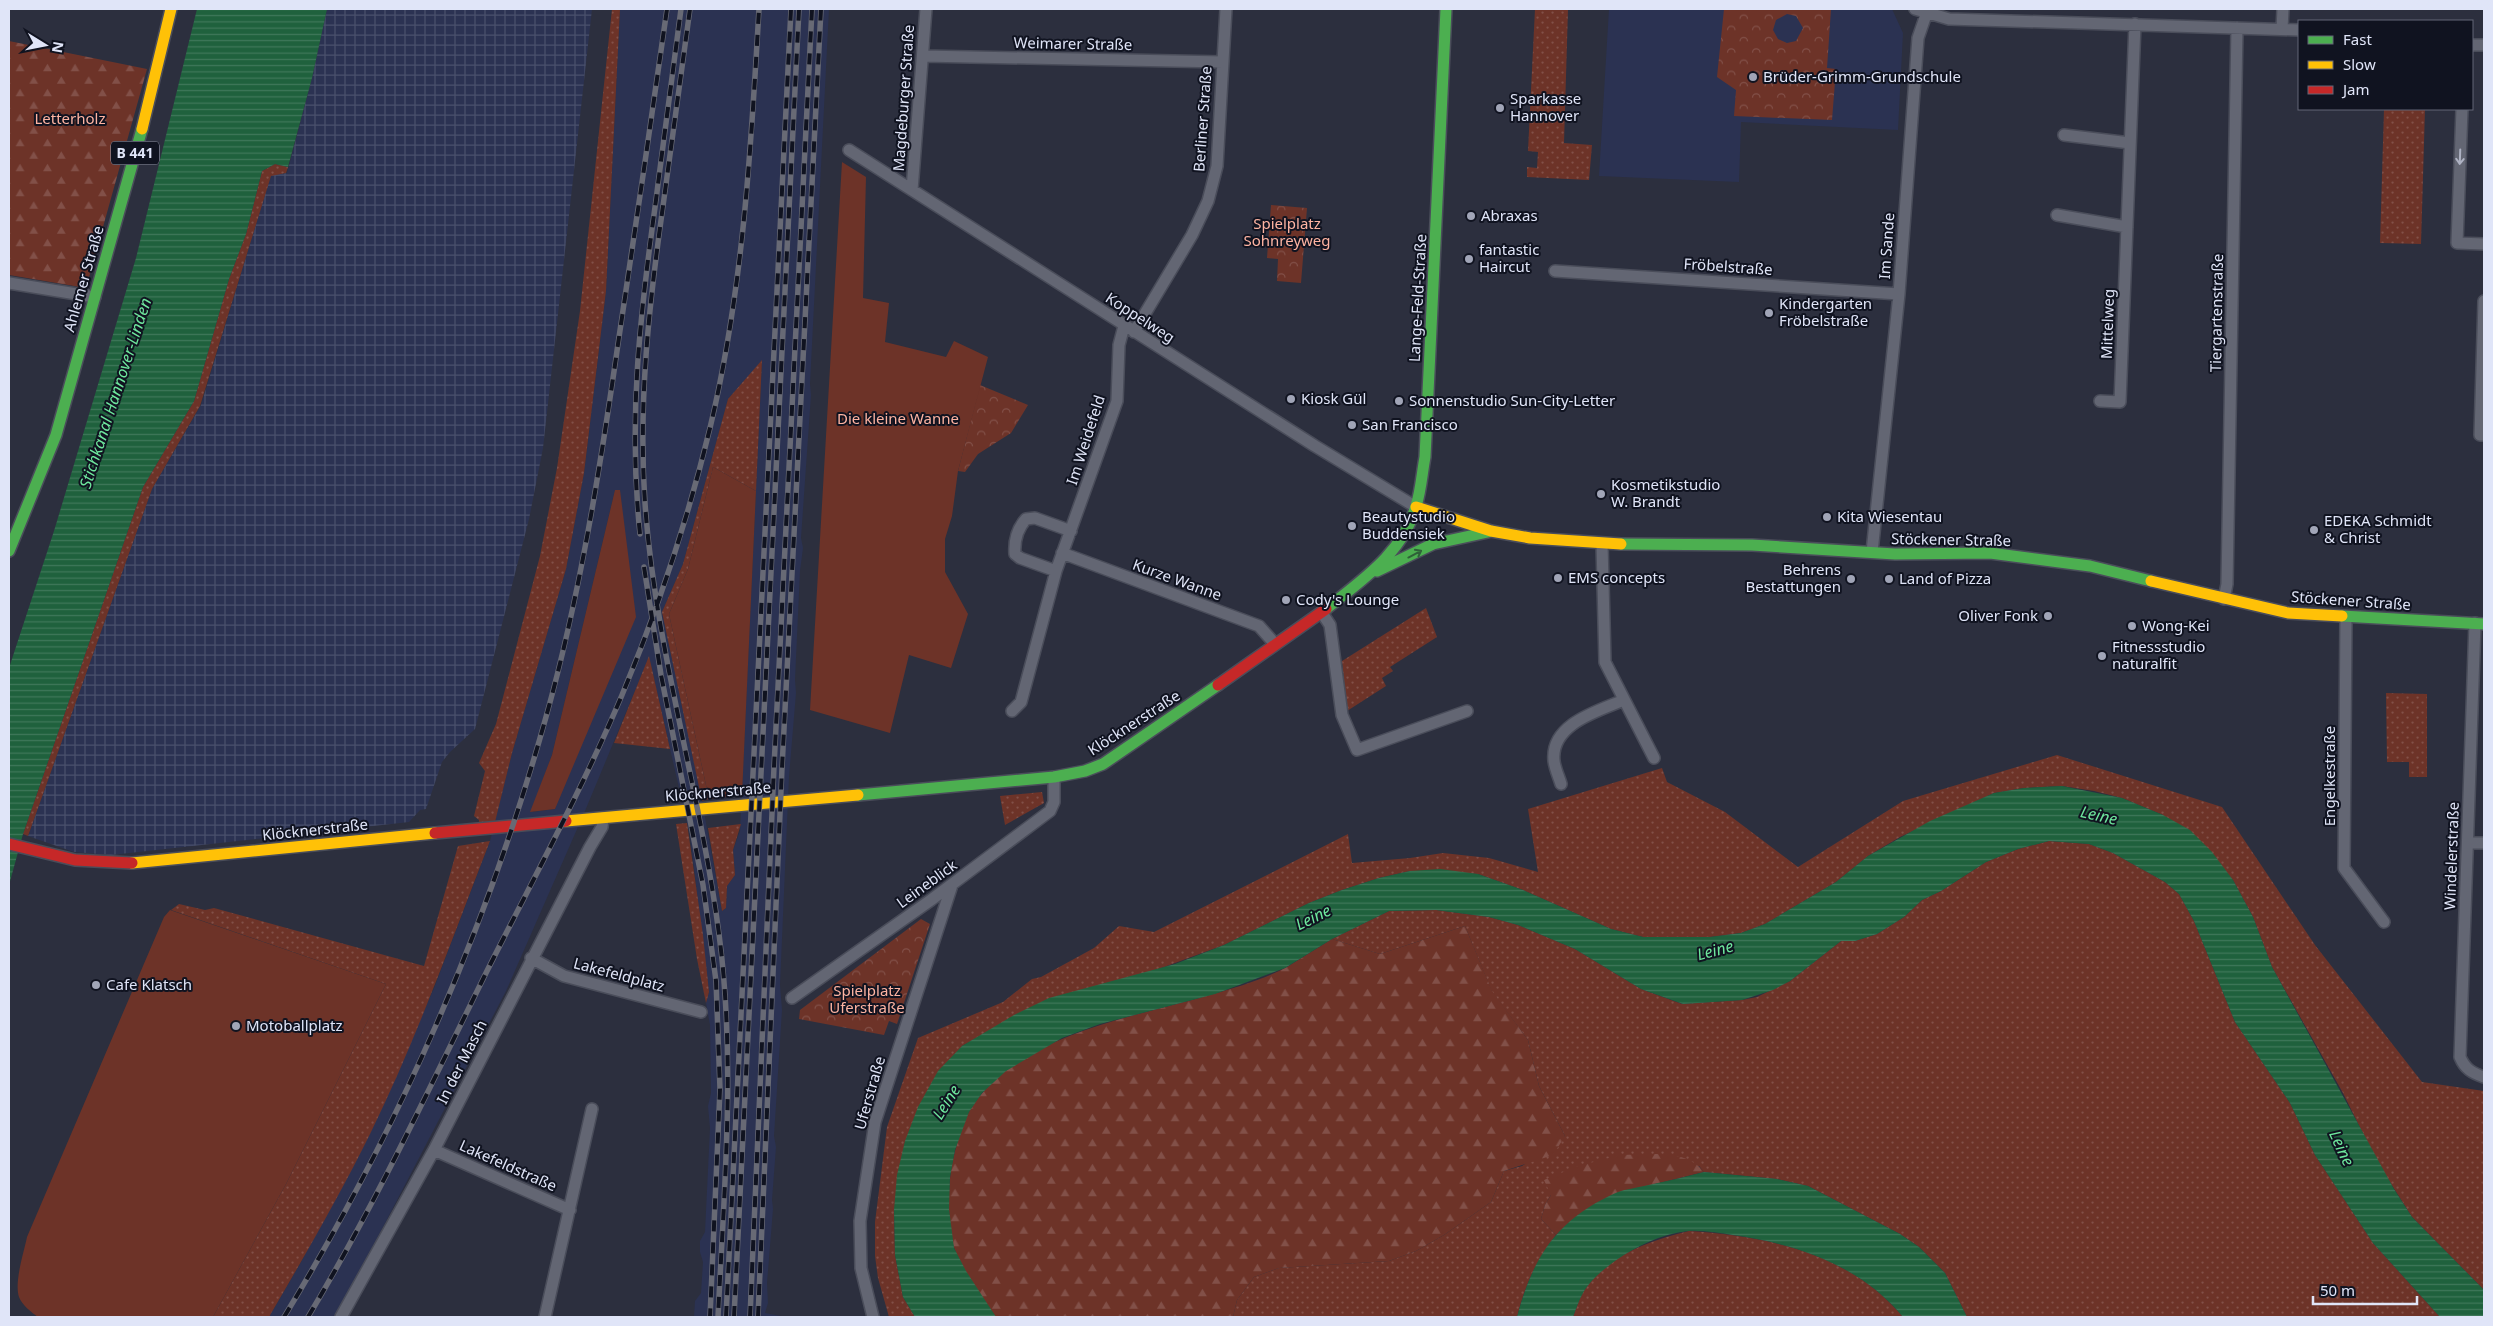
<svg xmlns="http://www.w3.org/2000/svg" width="2493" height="1326" viewBox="0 0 2493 1326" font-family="'Noto Sans',sans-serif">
<defs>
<pattern id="industrial-grid" width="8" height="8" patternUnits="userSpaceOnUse" patternTransform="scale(1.25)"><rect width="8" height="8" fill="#2b3252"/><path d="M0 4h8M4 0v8" fill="none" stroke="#49506c"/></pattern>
<pattern id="grass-dots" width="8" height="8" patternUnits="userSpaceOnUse" patternTransform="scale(1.25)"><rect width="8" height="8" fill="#6d3328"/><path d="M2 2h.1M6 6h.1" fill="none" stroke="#825048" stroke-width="1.8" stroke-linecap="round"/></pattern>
<pattern id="forest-firs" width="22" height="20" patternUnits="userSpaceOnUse" patternTransform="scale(1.25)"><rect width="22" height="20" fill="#6d3328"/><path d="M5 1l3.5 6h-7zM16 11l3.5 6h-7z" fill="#825048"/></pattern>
<pattern id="park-crowns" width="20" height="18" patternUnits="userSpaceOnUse" patternTransform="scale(1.25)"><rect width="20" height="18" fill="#6d3328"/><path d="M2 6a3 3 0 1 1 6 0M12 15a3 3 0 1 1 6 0" fill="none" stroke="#825048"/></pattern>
<pattern id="water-rules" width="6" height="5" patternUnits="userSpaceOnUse" patternTransform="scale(1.25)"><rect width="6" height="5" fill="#1f613d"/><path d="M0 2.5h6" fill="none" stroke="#3f785a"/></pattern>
</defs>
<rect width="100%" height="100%" fill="#2c2f3e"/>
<path fill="#2b3252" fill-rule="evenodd" d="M620,9H829L810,384L811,395L801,538L803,548L800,571L795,680L796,693L789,777L780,985L782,1010L774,1136L776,1147L772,1200L773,1209L767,1283L768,1303L765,1313L786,1317H694L695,1301L701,1293L703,1262L700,1252V1241L705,1232L710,1128L708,1106L711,1093L710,1025L706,1003L709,992L690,836L649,657L585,811L506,991L382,1229L334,1317H269L301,1262L370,1133L434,988L490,841L512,753L566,569L584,473L606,291ZM762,361L740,831L733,850L735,875L727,886L726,908L722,911L700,790L662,612L683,564L728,399ZM615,490L555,809L531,812L552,755Z
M1609,9H1892L1903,33L1898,130L1741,122L1739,182L1599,176Z"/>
<path fill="url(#industrial-grid)" d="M327,9H592L543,448L529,519L475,729L450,752L442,762L426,809L420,810L409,822L111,855L74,852L28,836L152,489L201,405L271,175L287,173L312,78Z"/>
<path fill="url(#grass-dots)" d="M612,9H620L606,291L584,473L566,569L512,753L495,822L479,823V820L474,816L485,771L479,763L496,724L540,556L557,468L580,311Z
M1535,9H1568L1564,143L1592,145L1589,180L1527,177V167L1537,168L1538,152L1528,151Z
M2384,109H2425L2421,244L2380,243Z
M275,164L288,167L286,173L271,176L200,406L152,489L28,836L23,834L143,487L194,401L229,279L246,234L262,171Z
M762,360L756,491L713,467L688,569L669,614L709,799L702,801L662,612L683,564L728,399Z
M1426,608L1437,637L1390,667L1393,671L1382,678L1386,686L1347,711L1342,661Z
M649,656L670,749L614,743Z
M2386,693L2427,694V777H2409V762H2387Z
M2057,755L2222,807L2315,945L2422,1082L2484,1091V1290L2412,1217L2376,1160L2343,1093L2272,967L2253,917L2233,880L2163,815L2122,798L2094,791L2062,786L2024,788L1994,793L1900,837L1868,856L1836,882L1765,924L1741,933L1710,937H1643L1611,929L1523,890L1478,874L1410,871L1379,878L1342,890L1309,903L1224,945L987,1032L962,1046L894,1210L895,1255L903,1297L915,1317H889L878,1278L875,1256V1222L887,1127L918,1038L1003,1002L1032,979L1041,977L1094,948L1119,926L1154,932L1348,834L1352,863L1410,858L1443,853L1489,858L1538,872L1528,809L1662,768L1667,782L1725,812L1798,867L1903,801Z
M1042,792L1044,803L1005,825L1000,796Z
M687,823L703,935L709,992L706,1003L697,959L676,824Z
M741,824L733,850L735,875L727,886L726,908L722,911L708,828Z
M490,841C452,939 417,1038 371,1132C340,1195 304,1257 269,1317H213L286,1184L386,984L171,910L179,904L205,910L214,908L424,966L458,846Z
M2049,841L2089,844L2113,853L2165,882L2179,894L2194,921L2235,1022L2290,1103L2315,1155L2373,1243L2440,1317H1967L1945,1273L1919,1247L1900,1234L1808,1186L1777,1179L1704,1172L1699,1166L1551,1195L1545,1205L1541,1219L1556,1235C1536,1260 1525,1286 1517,1317H1233L1237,1300L1254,1277L1279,1268L1389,1261L1416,1251L1444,1235L1491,1202L1504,1171L1522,1166L1565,1136L1539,1086L1528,1040L1492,992L1465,926L1380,954L1332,939L1389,911L1436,910L1489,917L1518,925L1575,949L1641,989L1682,1004L1742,1000L1757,997L1790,981L1841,941H1855L1877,934L1904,917L1922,900L1941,891L1986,862L2018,849Z
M1689,1231C1768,1236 1850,1253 1903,1317H1573C1576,1309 1579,1299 1583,1292C1607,1255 1649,1241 1689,1231Z"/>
<path fill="url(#forest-firs)" d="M9,41L147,69L86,288L9,275Z
M1465,926L1492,991L1528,1040L1539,1086L1565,1136L1553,1155L1504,1171L1491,1202L1444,1235L1416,1251L1389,1261L1279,1268L1254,1277L1237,1300L1233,1317H996C981,1296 964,1274 955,1250C947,1230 948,1185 952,1164C956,1147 961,1125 970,1110C1018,1033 1133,1018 1213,994C1235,988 1267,978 1287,967C1302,958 1317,948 1332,939L1380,954Z
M1621,1155C1648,1155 1685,1148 1704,1172L1643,1187L1569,1223L1556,1235L1541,1219L1545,1205L1551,1195L1544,1180L1578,1166Z"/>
<path fill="url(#park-crowns)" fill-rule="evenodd" d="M1724,9H1831L1827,68L1836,69L1832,120L1734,116L1736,90L1717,77ZM1787,14L1796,16L1803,28L1796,41L1787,43L1778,39L1773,30L1776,20Z
M1271,205L1307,208L1301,283L1277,281L1278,259L1267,258Z
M980,385L1028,405L1011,433L978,454L965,472L958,471Z
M921,919L930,924L897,1024L889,1021L884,1035L799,1019L800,1010Z"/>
<path fill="#6d3328" d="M842,162L866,177L863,298L889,303L885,342L946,357L954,341L988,357L958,471L952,516L945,539V572L968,614L951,668L909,655L890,733L810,710Z
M713,467L756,491L742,795L709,799L669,614L688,569Z
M615,490H620L636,617L555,809L530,812L552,755Z
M170,910L386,984L286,1184L213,1317H38C31,1312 22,1305 19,1297C14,1282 24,1252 27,1237L164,917Z"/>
<path fill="url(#water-rules)" d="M197,9H327L312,78L288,167L275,164L262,171L246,234L229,279L194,401L143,487L23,834L9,885V668L54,531L136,258Z
M2062,786L2122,798L2163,815L2190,830L2212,852L2233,880L2253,917L2272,967L2394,1189L2412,1217L2484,1290V1317H2440L2373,1243L2315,1155L2290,1103L2235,1022L2194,921L2179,894L2165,882L2113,853L2089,844L2049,841L2018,849L1986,862L1941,891L1922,900L1904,917L1877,934L1855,941H1841L1790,981L1773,990L1742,1000L1683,1004L1641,989L1575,949L1518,925L1489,917L1436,910L1389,911L1332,939L1285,968L1215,994L1100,1024L1062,1038L1006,1071L982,1093L969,1112L955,1150L950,1177L949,1209L954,1248L966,1271L996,1317H915L903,1297L895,1255L894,1210L897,1175L905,1141L918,1107L938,1071L962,1046L1014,1015L1049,998L1175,964L1224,945L1309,903L1342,890L1379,878L1410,871L1440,869L1478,874L1523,890L1611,929L1643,937H1710L1741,933L1765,924L1836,882L1868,856L1930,821L1994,793L2024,788Z
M1704,1172L1777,1179L1808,1186L1900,1234L1919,1247L1945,1273L1967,1317H1903C1861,1266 1798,1244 1733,1235C1719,1233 1703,1230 1688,1231C1662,1234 1636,1246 1615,1261C1604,1269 1590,1280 1583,1293C1579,1300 1576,1309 1573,1317H1517C1533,1256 1558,1218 1618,1192C1626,1189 1636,1188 1644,1186C1664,1182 1684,1177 1704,1172Z"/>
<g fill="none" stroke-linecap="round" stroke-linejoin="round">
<defs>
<path id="street" d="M1915,9L1949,19L2299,30
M2282,29L2283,9
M2472,45H2484
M923,56L1223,62
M2462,109L2457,243L2484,244
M2064,135L2130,143
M849,150L1315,446L1416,507
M912,190L926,9
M2057,215L2127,227
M1555,271L1899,294
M9,283L95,297
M2484,301L2480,435H2484
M1134,332L1192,235L1208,201L1217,166L1226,9
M2100,401L2120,402L2135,24
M1602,544L1605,662L1654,758
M1872,552L1899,294L1918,38L1928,9
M1062,553L1259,626L1275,644
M1056,571L1020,558L1015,554C1014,541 1017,529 1026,519L1035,518L1071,531
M2224,599L2227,584L2237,28
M1322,613L1330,625L1342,715L1357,750L1467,711
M2346,617L2344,868L2384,922
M2475,623L2460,1057C2465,1069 2472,1073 2484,1077
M1012,711L1021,702L1056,571L1117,401L1119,345L1124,326
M1561,784C1559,777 1555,769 1554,761C1550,724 1598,711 1624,700
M2468,843H2484
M531,958L564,976L701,1012
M792,998L931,900L1050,811L1054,802V777
M434,1150L570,1210
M341,1317L434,1150L590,847L602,827L603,818
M545,1317L592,1109
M873,1317L861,1268L860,1221L875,1122L952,885"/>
<path id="fast" d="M1621,544L1752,545L1895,554L1990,553L2090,566L2151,581
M9,551L56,435L142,129
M1377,571L1433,544L1488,532
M1326,609C1362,580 1403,553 1416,506C1421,491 1422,473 1425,457L1446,9
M2342,616L2484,624
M858,795L1054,777L1085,771L1103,764L1218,685"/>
<path id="slow" d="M142,129L171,9
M1416,507L1491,531L1530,538L1621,544
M2151,581L2288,613L2342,616
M566,821L858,795
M132,863L435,833"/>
<path id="jam" d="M1218,685L1326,609
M435,833L566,821
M9,844L75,860L132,863"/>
</defs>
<use href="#street" stroke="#4a4d5a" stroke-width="14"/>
<use href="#fast" stroke="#4a4d5a" stroke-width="14"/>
<use href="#slow" stroke="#4a4d5a" stroke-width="14"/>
<use href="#jam" stroke="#4a4d5a" stroke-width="14"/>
<use href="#street" stroke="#636673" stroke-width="11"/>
<use href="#fast" stroke="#4caf50" stroke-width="11"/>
<use href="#slow" stroke="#ffc107" stroke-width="11"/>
<use href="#jam" stroke="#c62828" stroke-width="11"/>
<defs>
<path id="rail" d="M690,9C681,74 672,140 663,206C649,305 638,403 645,503C655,648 700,789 719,934C736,1061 724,1190 718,1317
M640,534C628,419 640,314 656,200C664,136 673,72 681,9
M644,567L661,675L703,885L716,981L720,1089L710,1317
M284,1317C397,1132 488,926 546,717C580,595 600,469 618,344C635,232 651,121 667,9
M308,1317C374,1207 429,1089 486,973C532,881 582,790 622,695C658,609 688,519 710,428C743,290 751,150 759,9
M726,1317L791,9
M734,1317L799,9
M750,1317L774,767L812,9
M758,1317L782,768L821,9"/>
</defs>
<use href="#rail" stroke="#686a75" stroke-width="5.5"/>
<use href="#rail" stroke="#101320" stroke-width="4" stroke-dasharray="11" stroke-linecap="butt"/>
</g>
<defs><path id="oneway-shaft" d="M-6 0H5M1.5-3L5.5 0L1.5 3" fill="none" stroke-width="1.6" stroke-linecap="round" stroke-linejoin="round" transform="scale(1.25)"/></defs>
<use stroke="#aeb2c3" href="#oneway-shaft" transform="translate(2460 157) rotate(92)"/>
<use stroke="#2e6138" href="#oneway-shaft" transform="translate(1415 554) rotate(-28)"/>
<g fill="#a1a5b7" stroke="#101320" stroke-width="2">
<circle cx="1753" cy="77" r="5"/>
<circle cx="1500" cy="108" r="5"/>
<circle cx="1471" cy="216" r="5"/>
<circle cx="1469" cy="259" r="5"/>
<circle cx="1769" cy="313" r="5"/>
<circle cx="1291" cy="399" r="5"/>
<circle cx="1399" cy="401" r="5"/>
<circle cx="1352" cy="425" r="5"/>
<circle cx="1601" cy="494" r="5"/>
<circle cx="1827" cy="517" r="5"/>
<circle cx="1352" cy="526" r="5"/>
<circle cx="2314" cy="530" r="5"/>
<circle cx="1558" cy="578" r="5"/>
<circle cx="1851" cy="579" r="5"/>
<circle cx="1889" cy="579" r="5"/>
<circle cx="1286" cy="600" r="5"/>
<circle cx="2048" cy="616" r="5"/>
<circle cx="2132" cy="626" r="5"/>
<circle cx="2102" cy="656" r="5"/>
<circle cx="96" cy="985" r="5"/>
<circle cx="236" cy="1026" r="5"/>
</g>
<g text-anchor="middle" stroke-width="4" stroke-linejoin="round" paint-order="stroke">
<rect fill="#101320" stroke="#a2a6b7" stroke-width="1" x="111" y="141.5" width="48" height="23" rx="4"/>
<g font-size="14" font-weight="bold" fill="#e0e5f8">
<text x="135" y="158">B 441</text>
</g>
<g font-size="15" fill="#e0e5f8" stroke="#101320">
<text transform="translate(1073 44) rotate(1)" y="5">Weimarer Straße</text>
<text transform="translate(904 98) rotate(-86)" y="5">Magdeburger Straße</text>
<text transform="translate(1203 119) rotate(-86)" y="5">Berliner Straße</text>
<text transform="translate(1887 246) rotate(-86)" y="5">Im Sande</text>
<text transform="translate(1728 267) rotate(4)" y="5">Fröbelstraße</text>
<text transform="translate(84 279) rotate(-74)" y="5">Ahlemer Straße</text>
<text transform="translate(1418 298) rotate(-87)" y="5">Lange-Feld-Straße</text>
<text transform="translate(2217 313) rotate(-89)" y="5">Tiergartenstraße</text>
<text transform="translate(1140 318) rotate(33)" y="5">Koppelweg</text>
<text transform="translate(2108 324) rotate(-88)" y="5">Mittelweg</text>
<text transform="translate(1086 440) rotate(-72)" y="5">Im Weidefeld</text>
<text transform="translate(1951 540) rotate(1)" y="5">Stöckener Straße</text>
<text transform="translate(1177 580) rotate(20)" y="5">Kurze Wanne</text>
<text transform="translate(2351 601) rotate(4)" y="5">Stöckener Straße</text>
<text transform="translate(1134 723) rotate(-33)" y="5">Klöcknerstraße</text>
<text transform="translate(2330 776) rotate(-90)" y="5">Engelkestraße</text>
<text transform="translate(718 792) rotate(-5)" y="5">Klöcknerstraße</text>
<text transform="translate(315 830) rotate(-6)" y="5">Klöcknerstraße</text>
<text transform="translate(2452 856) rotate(-88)" y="5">Windelerstraße</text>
<text transform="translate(927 884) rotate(-36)" y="5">Leineblick</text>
<text transform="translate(619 975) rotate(15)" y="5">Lakefeldplatz</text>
<text transform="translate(462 1062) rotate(-63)" y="5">In der Masch</text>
<text transform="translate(870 1093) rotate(-74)" y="5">Uferstraße</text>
<text transform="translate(508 1166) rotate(24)" y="5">Lakefeldstraße</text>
</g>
<g font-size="15" fill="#e0e5f8" stroke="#101320" text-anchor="start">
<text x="1763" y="82">Brüder-Grimm-Grundschule</text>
<text x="1510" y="104">Sparkasse<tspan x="1510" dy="17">Hannover</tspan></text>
<text x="1481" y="221">Abraxas</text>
<text x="1479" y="255">fantastic<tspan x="1479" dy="17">Haircut</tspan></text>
<text x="1779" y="309">Kindergarten<tspan x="1779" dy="17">Fröbelstraße</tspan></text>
<text x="1301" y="404">Kiosk Gül</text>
<text x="1409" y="406">Sonnenstudio Sun-City-Letter</text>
<text x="1362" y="430">San Francisco</text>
<text x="1611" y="490">Kosmetikstudio<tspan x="1611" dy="17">W. Brandt</tspan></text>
<text x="1362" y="522">Beautystudio<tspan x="1362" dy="17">Buddensiek</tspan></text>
<text x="1837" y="522">Kita Wiesentau</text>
<text x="2324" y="526">EDEKA Schmidt<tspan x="2324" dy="17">&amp; Christ</tspan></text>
<text x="1841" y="575" text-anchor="end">Behrens<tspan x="1841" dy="17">Bestattungen</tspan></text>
<text x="1568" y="583">EMS concepts</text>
<text x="1899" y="584">Land of Pizza</text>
<text x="1296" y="605">Cody's Lounge</text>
<text x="2038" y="621" text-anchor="end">Oliver Fonk</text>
<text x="2142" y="631">Wong-Kei</text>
<text x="2112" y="652">Fitnessstudio<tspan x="2112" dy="17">naturalfit</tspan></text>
<text x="106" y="990">Cafe Klatsch</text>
<text x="246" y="1031">Motoballplatz</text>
</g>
<g font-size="15" fill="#feb4a2" stroke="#101320">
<text x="70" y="124">Letterholz</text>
<text x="1287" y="229">Spielplatz<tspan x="1287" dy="17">Sohnreyweg</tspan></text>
<text x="898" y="424">Die kleine Wanne</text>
<text x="867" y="996">Spielplatz<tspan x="867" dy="17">Uferstraße</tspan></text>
</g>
<g font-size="16" font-style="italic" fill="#6ee79d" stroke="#101320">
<text transform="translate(115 393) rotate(-72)" y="6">Stichkanal Hannover-Linden</text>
<text transform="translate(2099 815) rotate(13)" y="6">Leine</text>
<text transform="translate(1313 917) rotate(-26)" y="6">Leine</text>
<text transform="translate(1715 950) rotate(-15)" y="6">Leine</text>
<text transform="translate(946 1102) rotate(-58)" y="6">Leine</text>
<text transform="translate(2342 1148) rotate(65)" y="6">Leine</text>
</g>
</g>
<rect width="2493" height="1326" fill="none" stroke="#e0e5f8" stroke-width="20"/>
<rect x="2298" y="20" width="175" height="90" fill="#101320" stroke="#636776"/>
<rect x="2308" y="36" width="25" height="8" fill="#4caf50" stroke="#636776"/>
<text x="2343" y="45" font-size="15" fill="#e0e5f8">Fast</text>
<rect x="2308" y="61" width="25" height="8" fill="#ffc107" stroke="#636776"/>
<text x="2343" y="70" font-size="15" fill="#e0e5f8">Slow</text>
<rect x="2308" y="86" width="25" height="8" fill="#c62828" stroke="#636776"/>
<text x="2343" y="95" font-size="15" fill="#e0e5f8">Jam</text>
<g transform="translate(45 45) rotate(100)" stroke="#101320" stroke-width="4" paint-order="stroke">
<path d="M0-4L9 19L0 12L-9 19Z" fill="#e0e5f8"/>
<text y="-8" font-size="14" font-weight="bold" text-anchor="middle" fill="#e0e5f8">N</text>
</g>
<path d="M2313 1296v8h104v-8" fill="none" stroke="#e0e5f8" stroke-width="2.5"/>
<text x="2320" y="1296" font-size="15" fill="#e0e5f8" stroke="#101320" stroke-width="4" paint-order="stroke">50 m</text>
</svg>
